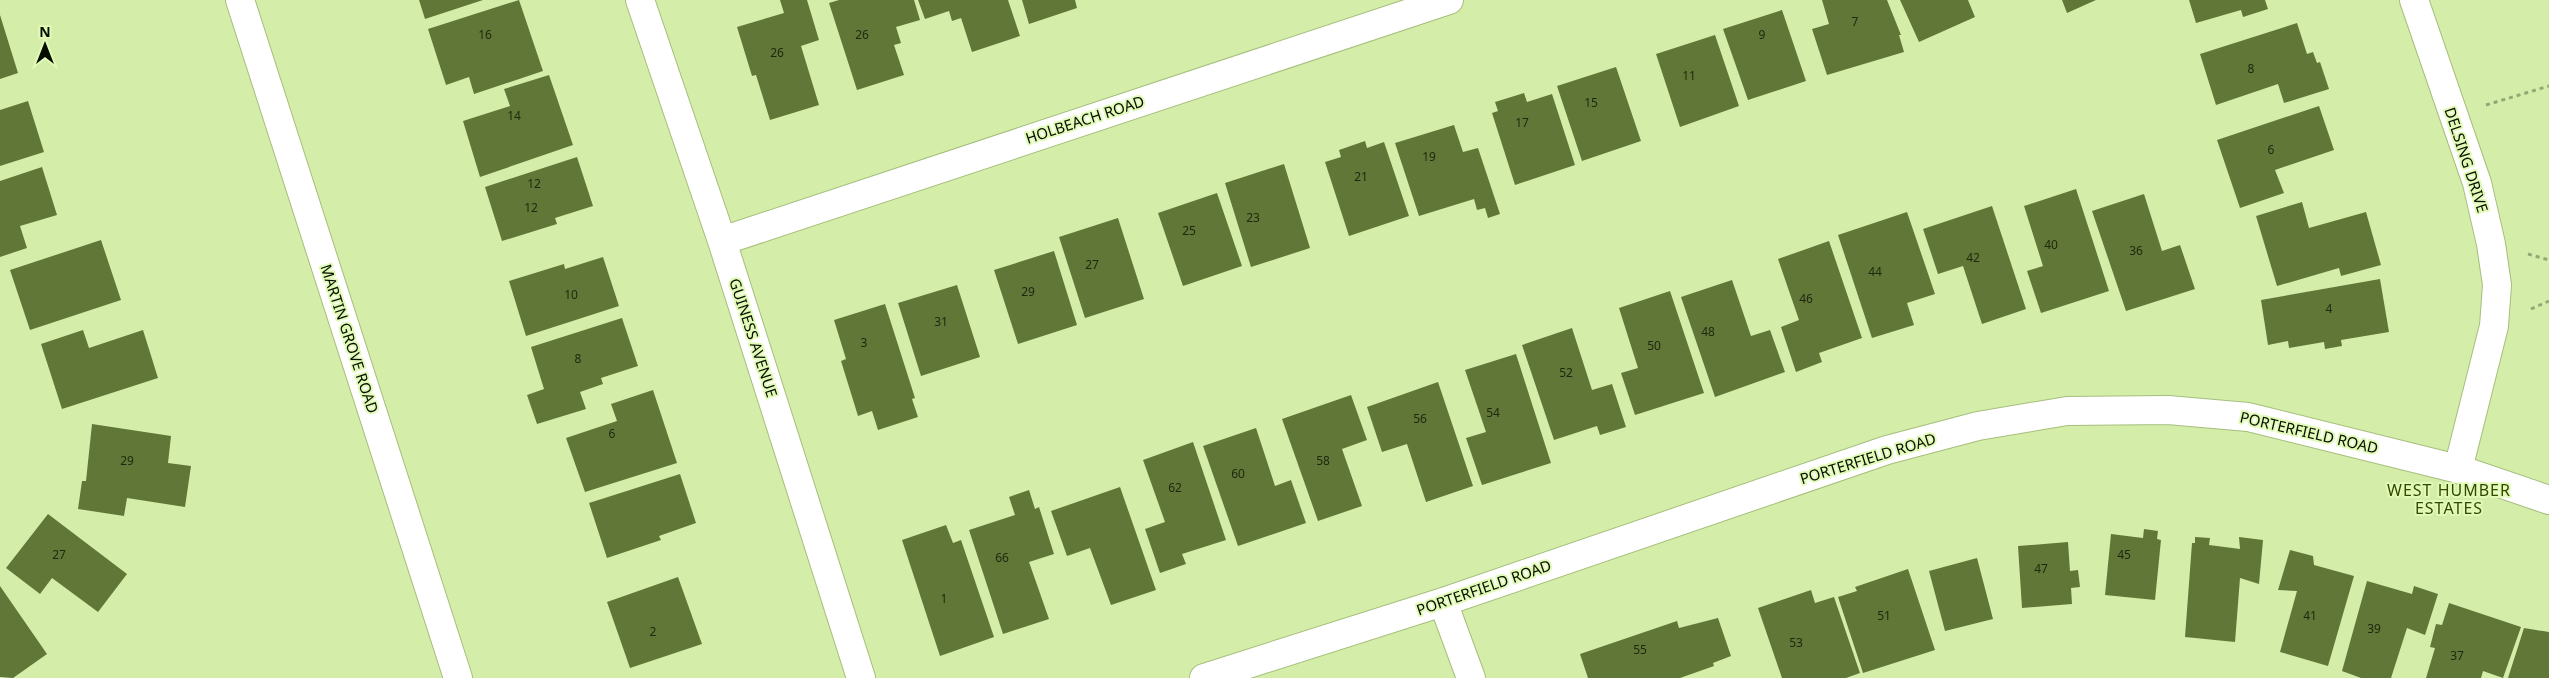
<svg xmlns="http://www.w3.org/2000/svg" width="2549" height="678" viewBox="0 0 2549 678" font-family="'Noto Sans',sans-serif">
<rect width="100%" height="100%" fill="#d4eeaa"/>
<path fill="#617737" d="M419,0H483L425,19Z
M519,0L543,71L474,94L469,77L446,85L428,29Z
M780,0H807L819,40L801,46L819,105L770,120L756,75L752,76L737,27L784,13Z
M839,0H914L920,20L896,27L901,43L894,45L904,75L857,90L829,3Z
M918,0H1008L1020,36L972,52L961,18L952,21L949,11L925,19Z
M1022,0H1075L1077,8L1029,24Z
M1822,0H1887L1901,35H1899L1904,52L1827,75L1812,29L1829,24Z
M1900,0H1968L1975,17L1919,42Z
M2062,0H2096L2067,13Z
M2189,0H2265L2268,9L2243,17L2241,10L2196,23Z
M1782,10L1806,81L1748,100L1723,29Z
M0,15L18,73L0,79Z
M2297,23L2307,54L2313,52L2317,63L2320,62L2329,89L2284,103L2278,84L2216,105L2200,54Z
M1715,35L1739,106L1680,127L1656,54Z
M1616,67L1641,141L1582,161L1557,86Z
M549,75L573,145L480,177L463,121L510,106L504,89Z
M1524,93L1527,102L1552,94L1575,165L1515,185L1492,113L1498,111L1495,102Z
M28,101L44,152L0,166V110Z
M2319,106L2334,150L2275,170L2284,193L2240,208L2217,140Z
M1454,125L1463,152L1478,148L1500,214L1488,218L1485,208L1477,210L1474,199L1419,216L1395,143Z
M1365,141L1367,148L1384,142L1409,216L1349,236L1325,162L1341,157L1339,150Z
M577,157L593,206L555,218L557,224L502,241L485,187Z
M1284,164L1310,248L1251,267L1225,183Z
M42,167L57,215L20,226L27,248L0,257V181Z
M2076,189L2109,291L2041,313L2027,271L2043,266L2024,206Z
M1217,193L1242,266L1183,286L1158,213Z
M2144,194L2162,251L2180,245L2195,289L2126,311L2092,211Z
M2302,202L2309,228L2366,212L2381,265L2341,276L2339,268L2277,286L2256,216Z
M1992,206L2026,309L1982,324L1963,266L1938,274L1923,229Z
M1907,212L1935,294L1907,303L1914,325L1872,338L1838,235Z
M1118,218L1144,299L1085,318L1059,237Z
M101,240L121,300L30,330L10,270Z
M1829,241L1862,338L1819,353L1822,362L1796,372L1781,327L1799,320L1778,259Z
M1054,251L1077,325L1018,344L994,270Z
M603,257L619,306L526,336L509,281L564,264L565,269Z
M2380,279L2389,332L2341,340L2342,346L2325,349L2324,342L2289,348L2288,341L2268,345L2261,300Z
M1732,280L1751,336L1770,330L1785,372L1715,397L1681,297Z
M957,285L980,357L921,376L898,303Z
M1670,291L1704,393L1635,415L1621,373L1638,368L1619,308Z
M885,304L915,398L912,399L918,417L878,430L872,411L858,416L841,361L846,359L834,320Z
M622,318L638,366L601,378L603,384L580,392L586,409L537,424L527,395L544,389L531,347Z
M1572,328L1592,390L1612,384L1626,427L1600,435L1597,426L1554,440L1522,345Z
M83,330L89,348L143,330L158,378L62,409L41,344Z
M1516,354L1551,463L1482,485L1466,438L1486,432L1465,370Z
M1438,382L1473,486L1426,502L1407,444L1382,452L1367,407Z
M653,390L677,463L585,492L566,438L617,421L611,404Z
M1351,395L1367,440L1342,449L1362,506L1318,521L1282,419Z
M92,424L171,436L168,463L191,466L185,507L127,498L124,516L78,509L82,481H86Z
M1256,428L1275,486L1291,480L1306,523L1238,546L1203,446Z
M1193,442L1226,540L1182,554L1186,564L1160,573L1145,529L1165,522L1143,460Z
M680,474L696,523L659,536L661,540L607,558L589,503Z
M1120,487L1156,590L1111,605L1090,548L1067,556L1051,511Z
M1029,490L1035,509L1039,507L1054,554L1029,562L1049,619L1003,634L969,530L1015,515L1009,497Z
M48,514L127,574L98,612L52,578L40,594L6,568Z
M946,525L953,543L961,540L994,637L940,656L902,540Z
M2144,529L2158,531L2157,539L2161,540L2155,600L2105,595L2111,534L2143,538Z
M2195,537L2210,538L2209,545L2240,549L2239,537L2263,540L2259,584L2240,578L2235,642L2185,637L2192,543H2195Z
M2068,542L2070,571L2078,570L2080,587L2071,588L2072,604L2022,608L2018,546Z
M2290,550L2313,556L2314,565L2354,576L2328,666L2280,652L2297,591L2278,590Z
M1977,558L1993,619L1945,631L1929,571Z
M1908,569L1935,650L1863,673L1838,597L1857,591L1855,587Z
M678,577L702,644L630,668L607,602Z
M2367,581L2412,594L2414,586L2438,594L2425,635L2407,628L2391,678H2361L2342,671Z
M0,586L47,654L13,678L0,677Z
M1811,590L1815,603L1834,597L1860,673L1846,678H1782L1758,608Z
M2449,603L2521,627L2503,678L2483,671L2481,678H2426L2435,648L2430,647L2436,624L2442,625Z
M1718,618L1731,656L1713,663L1714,666L1680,678H1588L1580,654L1677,621L1679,628Z
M2524,628L2549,632V678H2508Z"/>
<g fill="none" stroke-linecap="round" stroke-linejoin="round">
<defs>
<path id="minor" d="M640,0L722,241L861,678
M2414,0L2477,183L2491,244L2497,285L2494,326L2458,469
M722,241L1449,0
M1443,602L1471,678
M1204,678L1443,602L1887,450L1978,426L2067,411L2168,410L2248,417L2458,469L2549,500"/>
<path id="secondary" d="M240,0L458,678"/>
</defs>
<use href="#minor" stroke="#a6be7c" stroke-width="30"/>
<use href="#secondary" stroke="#a6be7c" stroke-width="30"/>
<path stroke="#94a875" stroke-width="3" stroke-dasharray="4 4" stroke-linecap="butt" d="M2486,105L2549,86
M2528,254L2549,260
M2531,309L2549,301"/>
<use href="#minor" stroke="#fff" stroke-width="28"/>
<use href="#secondary" stroke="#fff" stroke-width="28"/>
</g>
<g text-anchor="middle" stroke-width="4" stroke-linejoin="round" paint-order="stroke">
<g font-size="12" fill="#1e280e">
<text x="1855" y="26">7</text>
<text x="485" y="39">16</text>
<text x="862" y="39">26</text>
<text x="1762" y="39">9</text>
<text x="777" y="57">26</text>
<text x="2251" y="73">8</text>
<text x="1689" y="80">11</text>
<text x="1591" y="107">15</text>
<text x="514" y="120">14</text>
<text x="1522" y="127">17</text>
<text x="2271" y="154">6</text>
<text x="1429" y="161">19</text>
<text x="1361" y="181">21</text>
<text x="534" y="188">12</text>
<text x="531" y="212">12</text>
<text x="1253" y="222">23</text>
<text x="1189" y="235">25</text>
<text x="2051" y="249">40</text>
<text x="2136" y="255">36</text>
<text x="1973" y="262">42</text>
<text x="1092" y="269">27</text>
<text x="1875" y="276">44</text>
<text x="1028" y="296">29</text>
<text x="571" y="299">10</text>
<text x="1806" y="303">46</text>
<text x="2329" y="313">4</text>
<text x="941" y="326">31</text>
<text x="1708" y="336">48</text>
<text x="864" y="347">3</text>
<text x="1654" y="350">50</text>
<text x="578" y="363">8</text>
<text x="1566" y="377">52</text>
<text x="1493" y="417">54</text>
<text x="1420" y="423">56</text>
<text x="612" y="438">6</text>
<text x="127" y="465">29</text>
<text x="1323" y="465">58</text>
<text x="1238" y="478">60</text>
<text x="1175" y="492">62</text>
<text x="59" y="559">27</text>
<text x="2124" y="559">45</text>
<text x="1002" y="562">66</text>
<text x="2041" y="573">47</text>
<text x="944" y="603">1</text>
<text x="1884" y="620">51</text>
<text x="2310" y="620">41</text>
<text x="2374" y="633">39</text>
<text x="653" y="636">2</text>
<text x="1796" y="647">53</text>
<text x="1640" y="654">55</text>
<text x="2457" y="660">37</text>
</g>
<g font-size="15" fill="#070e00" stroke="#e1fbb7">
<text transform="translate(1085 120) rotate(-18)" y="5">HOLBEACH ROAD</text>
<text transform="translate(2466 160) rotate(72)" y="5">DELSING DRIVE</text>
<text transform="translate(753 338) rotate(72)" y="5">GUINESS AVENUE</text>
<text transform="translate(349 339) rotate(72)" y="5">MARTIN GROVE ROAD</text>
<text transform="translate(2309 433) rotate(13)" y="5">PORTERFIELD ROAD</text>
<text transform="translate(1868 459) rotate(-17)" y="5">PORTERFIELD ROAD</text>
<text transform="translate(1484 588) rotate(-19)" y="5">PORTERFIELD ROAD</text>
</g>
<g font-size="16" letter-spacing="1" fill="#344700" stroke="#e1fbb7">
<text x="2449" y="496">WEST HUMBER<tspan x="2449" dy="18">ESTATES</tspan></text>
</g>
</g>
<g transform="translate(45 45)" stroke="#e1fbb7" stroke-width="4" paint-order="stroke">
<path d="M0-4L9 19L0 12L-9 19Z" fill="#070e00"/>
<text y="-8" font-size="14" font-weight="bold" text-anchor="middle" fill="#070e00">N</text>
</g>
</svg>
